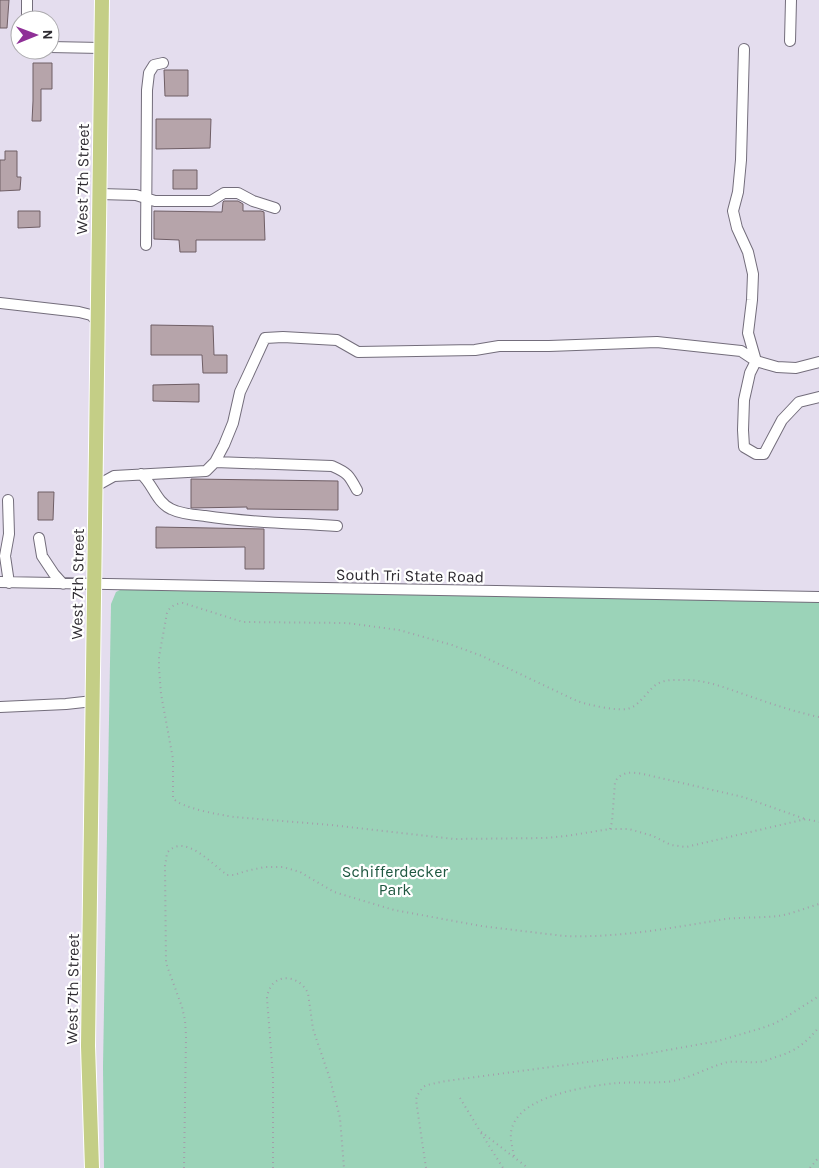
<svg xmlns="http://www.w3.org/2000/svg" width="819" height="1168" viewBox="0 0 819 1168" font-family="Karla,sans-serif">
<rect width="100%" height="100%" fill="#e4ddee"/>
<path fill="#9bd3b8" d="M122,589L819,600V1168H104L103,1067L111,604L116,592Z"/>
<path fill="#b6a4aa" stroke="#6f5e65" d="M0,0H9L7,28H0Z
M33,63H52V89H41V121H32L33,101Z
M164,70H188V96H165Z
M156,119H211L210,148L156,149Z
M5,151H17V177H21L20,190L0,191V160H5Z
M173,170H197V189H173Z
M224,201H238L243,204V211H261L264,212L265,240H196V252H180L179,240L154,239V211L222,212L223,202Z
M18,211H40V227L18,228Z
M151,325L213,326L214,355H227V373H203L202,355H151Z
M199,384V402L153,401V385Z
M191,479L338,481V510L247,509V507L191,508Z
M38,492H54L53,520H38Z
M156,527L264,529V569H245V547L156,548Z"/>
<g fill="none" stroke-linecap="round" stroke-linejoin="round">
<defs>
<path id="minor" d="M27,20V0
M790,41L791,0
M50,47L101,48
M744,49L741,160L738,192L733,211L737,228L748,252L753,274L752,300L748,333L756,361L750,373L744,400L743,430L744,447L756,454H764L782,420L799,402L819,397
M100,194L136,195L155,201H211L224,193H238L253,201L275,208
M146,245L147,90L149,73L154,65L163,63
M0,303L79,312L91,315L98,322
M215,462L332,466C348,473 349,475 357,490
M141,474C153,484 156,502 171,509C181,514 194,515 205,516C249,523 293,523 337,526
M96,486L114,476L206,471L215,462L224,445L233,423L240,392L248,375L265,338L283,337L337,340L358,352L475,350L499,346H549L657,342L741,351L756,361L777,367L796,368L819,362
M8,500L9,534L5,556L9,583
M39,538L42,556L54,574L63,584
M0,582L819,597
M0,707L66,704L93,701"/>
<path id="major" d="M92,1168L88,1046L102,0"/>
</defs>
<use href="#minor" stroke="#736d7b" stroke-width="12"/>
<use href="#major" stroke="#fff" stroke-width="16"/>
<path stroke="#a39eab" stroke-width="2" stroke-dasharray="1 4" stroke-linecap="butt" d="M819,717C795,712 772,704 749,696C728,689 708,680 686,680C677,680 667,679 659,683C647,689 641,706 627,709C616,711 588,705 577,701L482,656L452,645L399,630L347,623L243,622L183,603C175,604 170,606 167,613L159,657V668L161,694L173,759V798C180,808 221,815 234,817L331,825L454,839L545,838L566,836L610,829H629L653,836L671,845L686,847L806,819L819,822
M610,829L612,822L615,782C621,771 632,772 643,774L743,797L805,819
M460,1098L480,1131L528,1168
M481,1133L503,1168
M514,1156C512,1145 508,1134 514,1123C527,1095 588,1086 617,1083C633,1082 650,1083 666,1082C687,1080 704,1069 724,1063C735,1060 747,1063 758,1062C764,1062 770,1059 776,1057C796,1051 806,1043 819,1027
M184,1168L186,1036L185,1020L182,1007L166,963L165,866L167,853C184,832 212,864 227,875H234L246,871L265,867H283L300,872L334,892L394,910L481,926L564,936C618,938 672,928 725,919C742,917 761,918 778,916C792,914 805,908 819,904
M273,1168V1077L267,998C270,973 297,972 308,993L313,1029L330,1079L340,1118L344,1168
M426,1168L416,1100L417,1096L423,1087L427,1085L446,1081L640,1055L718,1041L762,1028L773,1024L783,1019L819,996
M810,1168L819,1157"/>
<use href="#minor" stroke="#fff" stroke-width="10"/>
<use href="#major" stroke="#c4ce86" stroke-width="14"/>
</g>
<g text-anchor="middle" stroke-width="4.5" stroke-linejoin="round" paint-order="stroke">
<g font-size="16" fill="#2e2b31" stroke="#fff">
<text transform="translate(82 179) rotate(-89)" y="6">West 7th Street</text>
<text transform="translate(410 575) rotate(1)" y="6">South Tri State Road</text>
<text transform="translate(77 584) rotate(-89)" y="6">West 7th Street</text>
<text transform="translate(72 989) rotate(-89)" y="6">West 7th Street</text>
</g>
<g font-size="16" fill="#205942" stroke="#fff">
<text x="395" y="877">Schifferdecker<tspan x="395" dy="18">Park</tspan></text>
</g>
</g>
<g transform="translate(35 35) rotate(89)"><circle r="24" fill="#ffffff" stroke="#abaaad"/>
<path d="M0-4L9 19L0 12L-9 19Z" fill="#8f2f97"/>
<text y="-8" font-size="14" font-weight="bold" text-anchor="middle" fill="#2e2b31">N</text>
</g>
</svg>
